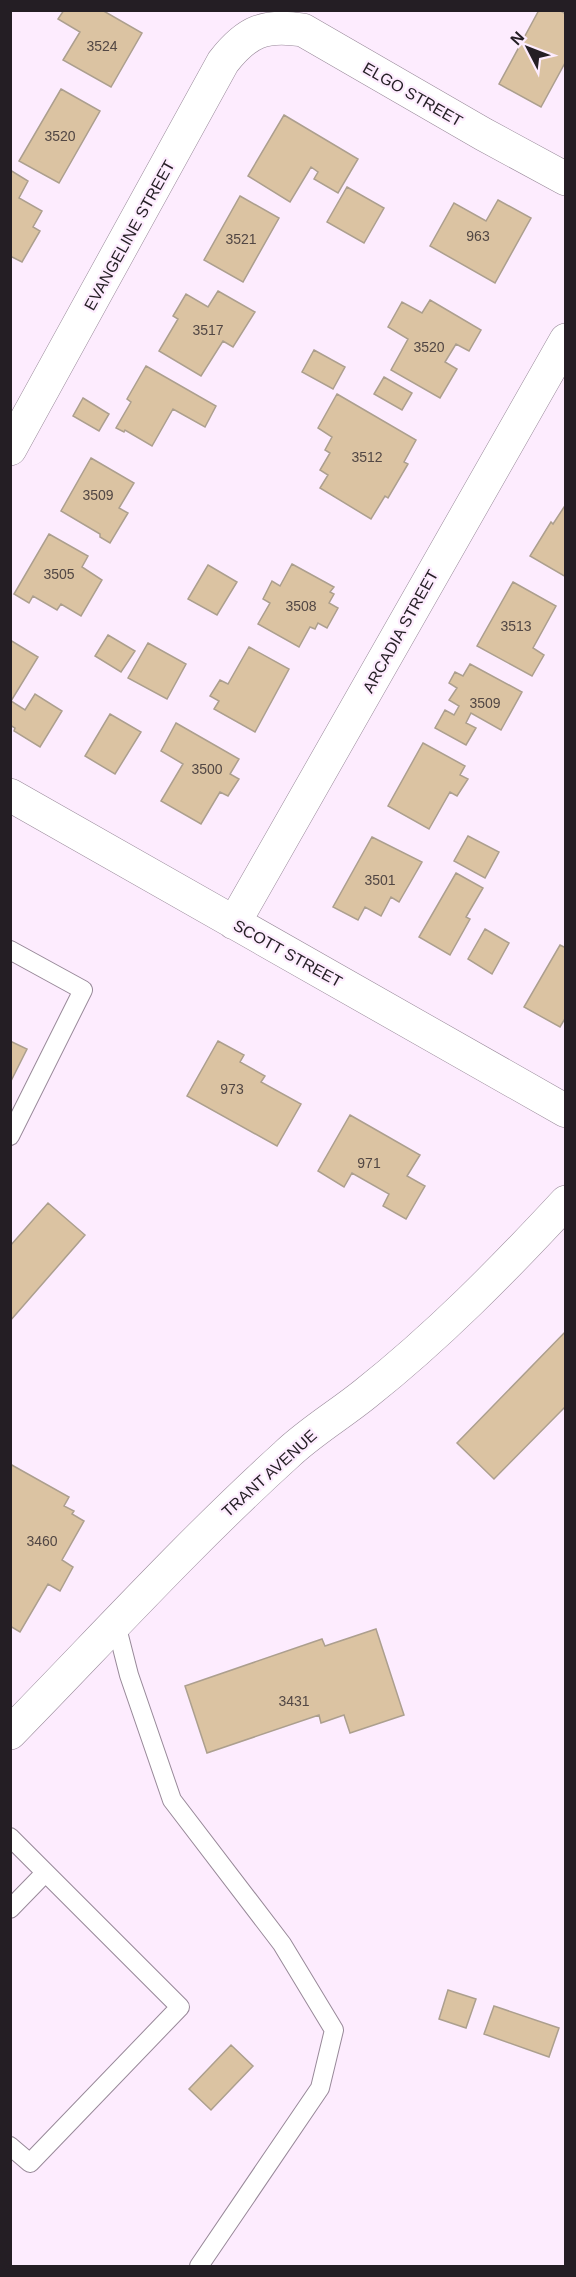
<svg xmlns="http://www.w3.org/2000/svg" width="576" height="2277" viewBox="0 0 576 2277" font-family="Helvetica,sans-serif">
<rect width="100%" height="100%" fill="#fdecfe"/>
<path fill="#dbc3a2" stroke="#ac9f8e" stroke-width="1.5" d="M64,10H102L142,33L111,87L63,60L80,32L58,19Z
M539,10H559L566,14V61L541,107L499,84Z
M61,89L100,111L59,183L19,161Z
M284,115L358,159L338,193L314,179L318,172L311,167L290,202L248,176Z
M10,170L28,181L19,198L42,211L33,227L40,231L22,262L10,256Z
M347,187L384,208L364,243L327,222Z
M240,196L279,218L243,282L204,260Z
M498,200L531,218L495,283L430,246L454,203L486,221Z
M218,291L255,312L233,347L223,341L201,376L159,351L178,319L173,316L186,294L208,307Z
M430,300L481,330L469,351L456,344L445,362L457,369L440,398L391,370L408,339L388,327L402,302L422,313Z
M314,350L345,367L333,389L302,372Z
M146,366L216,406L205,427L173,409L152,446L125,430L124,432L116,428L131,402L127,399Z
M384,377L412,393L402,410L374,394Z
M337,394L416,440L404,462L408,464L388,498L385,496L371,519L320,488L328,475L320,470L330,453L325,450L332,437L318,428Z
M83,398L109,414L99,431L73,416Z
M91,458L134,483L119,508L128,513L110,543L100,537V534L61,511Z
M566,504V577L530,556L551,522L553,524Z
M49,534L88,556L82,567L102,580L81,616L61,604L57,610L33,596L29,603L14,594Z
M292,564L334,587L330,592L334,594L329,603L338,608L327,628L318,623L315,629L310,627L299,647L258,624L270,603L263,599L272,581L280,586Z
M208,565L237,582L217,615L188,599Z
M513,582L556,606L533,648L544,655L532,676L477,646Z
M108,635L135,651L121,672L95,656Z
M10,640L38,657L11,701L25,710L35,694L62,711L40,747L14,731L15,728L10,725Z
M148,643L186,664L167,699L128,678Z
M249,647L289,669L255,732L214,709L219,701L210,696L220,680L228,684Z
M470,664L522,692L501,730L471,713L466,723L476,728L466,745L435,728L445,710L454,715L459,706L449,700L457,688L449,683L455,672L463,676Z
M110,714L141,732L115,774L85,756Z
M176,723L239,759L230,774L239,779L228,796L220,792L201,824L161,801L183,764L161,751Z
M423,743L465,766L460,775L468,779L457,796L450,792L429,829L388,806Z
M468,836L499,852L485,878L454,861Z
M372,837L422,862L399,902L391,897L381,916L365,907L358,920L333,907Z
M456,873L483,888L466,917L470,919L450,955L419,937Z
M485,929L509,943L492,974L468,959Z
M560,945L566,948V1017L560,1027L524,1007Z
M10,1041L27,1049L10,1083Z
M218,1041L244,1055L240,1062L265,1076L261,1082L301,1104L277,1146L187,1096Z
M350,1115L420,1155L407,1176L425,1186L406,1219L383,1206L389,1194L352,1173L344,1187L318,1171Z
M48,1203L85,1235L10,1321V1246Z
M566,1331V1406L494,1479L457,1443Z
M10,1464L69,1497L64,1506L74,1511L72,1514L84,1521L62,1560L73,1567L60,1591L48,1584L20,1632L10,1626Z
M376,1629L404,1715L350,1733L344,1715L321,1723L319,1715L207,1753L185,1686L322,1639L325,1646Z
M448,1990L476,1999L466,2028L439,2019Z
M494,2006L559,2028L549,2057L484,2034Z
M231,2045L253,2066L211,2110L189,2089Z"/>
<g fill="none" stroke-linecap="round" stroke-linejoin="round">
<defs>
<path id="lane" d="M10,950L83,990L10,1136
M116,1624L129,1675L172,1800L282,1944L334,2030L320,2088L199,2266
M10,1837L180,2007L30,2163L10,2146
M10,1909L45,1873"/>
<path id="street" d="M10,449L223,62C247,31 265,24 303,30L483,134L566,179
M10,795L566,1111
M234,923L566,340
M10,1733C101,1640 189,1543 286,1455C310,1432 339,1415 365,1394C437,1337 503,1270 566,1202"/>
</defs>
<use href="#lane" stroke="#988999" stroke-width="20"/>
<use href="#street" stroke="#988999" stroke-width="34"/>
<use href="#lane" stroke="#fff" stroke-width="18"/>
<use href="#street" stroke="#fff" stroke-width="33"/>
</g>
<g text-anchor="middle" stroke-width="4.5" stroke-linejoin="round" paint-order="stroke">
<g font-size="14" fill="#524744">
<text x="102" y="51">3524</text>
<text x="60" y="141">3520</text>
<text x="478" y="241">963</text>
<text x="241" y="244">3521</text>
<text x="208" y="335">3517</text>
<text x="429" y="352">3520</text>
<text x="367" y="462">3512</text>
<text x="98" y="500">3509</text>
<text x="59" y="579">3505</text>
<text x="301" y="611">3508</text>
<text x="516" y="631">3513</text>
<text x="485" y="708">3509</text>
<text x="207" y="774">3500</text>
<text x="380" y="885">3501</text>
<text x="232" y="1094">973</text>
<text x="369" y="1168">971</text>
<text x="42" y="1546">3460</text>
<text x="294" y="1706">3431</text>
</g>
<g font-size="16" fill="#241e24" stroke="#fdecfe">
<text transform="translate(413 94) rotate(30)" y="6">ELGO STREET</text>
<text transform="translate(129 235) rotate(-61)" y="6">EVANGELINE STREET</text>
<text transform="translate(400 631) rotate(-61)" y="6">ARCADIA STREET</text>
<text transform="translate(288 953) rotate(29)" y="6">SCOTT STREET</text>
<text transform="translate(269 1473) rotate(-42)" y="6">TRANT AVENUE</text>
</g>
</g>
<rect width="576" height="2277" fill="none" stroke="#241e24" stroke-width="24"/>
<g transform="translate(528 48) rotate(312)" stroke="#fdecfe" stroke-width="4.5" paint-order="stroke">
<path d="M0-4.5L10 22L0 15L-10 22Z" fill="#241e24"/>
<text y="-9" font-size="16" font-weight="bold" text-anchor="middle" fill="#241e24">N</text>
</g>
</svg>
